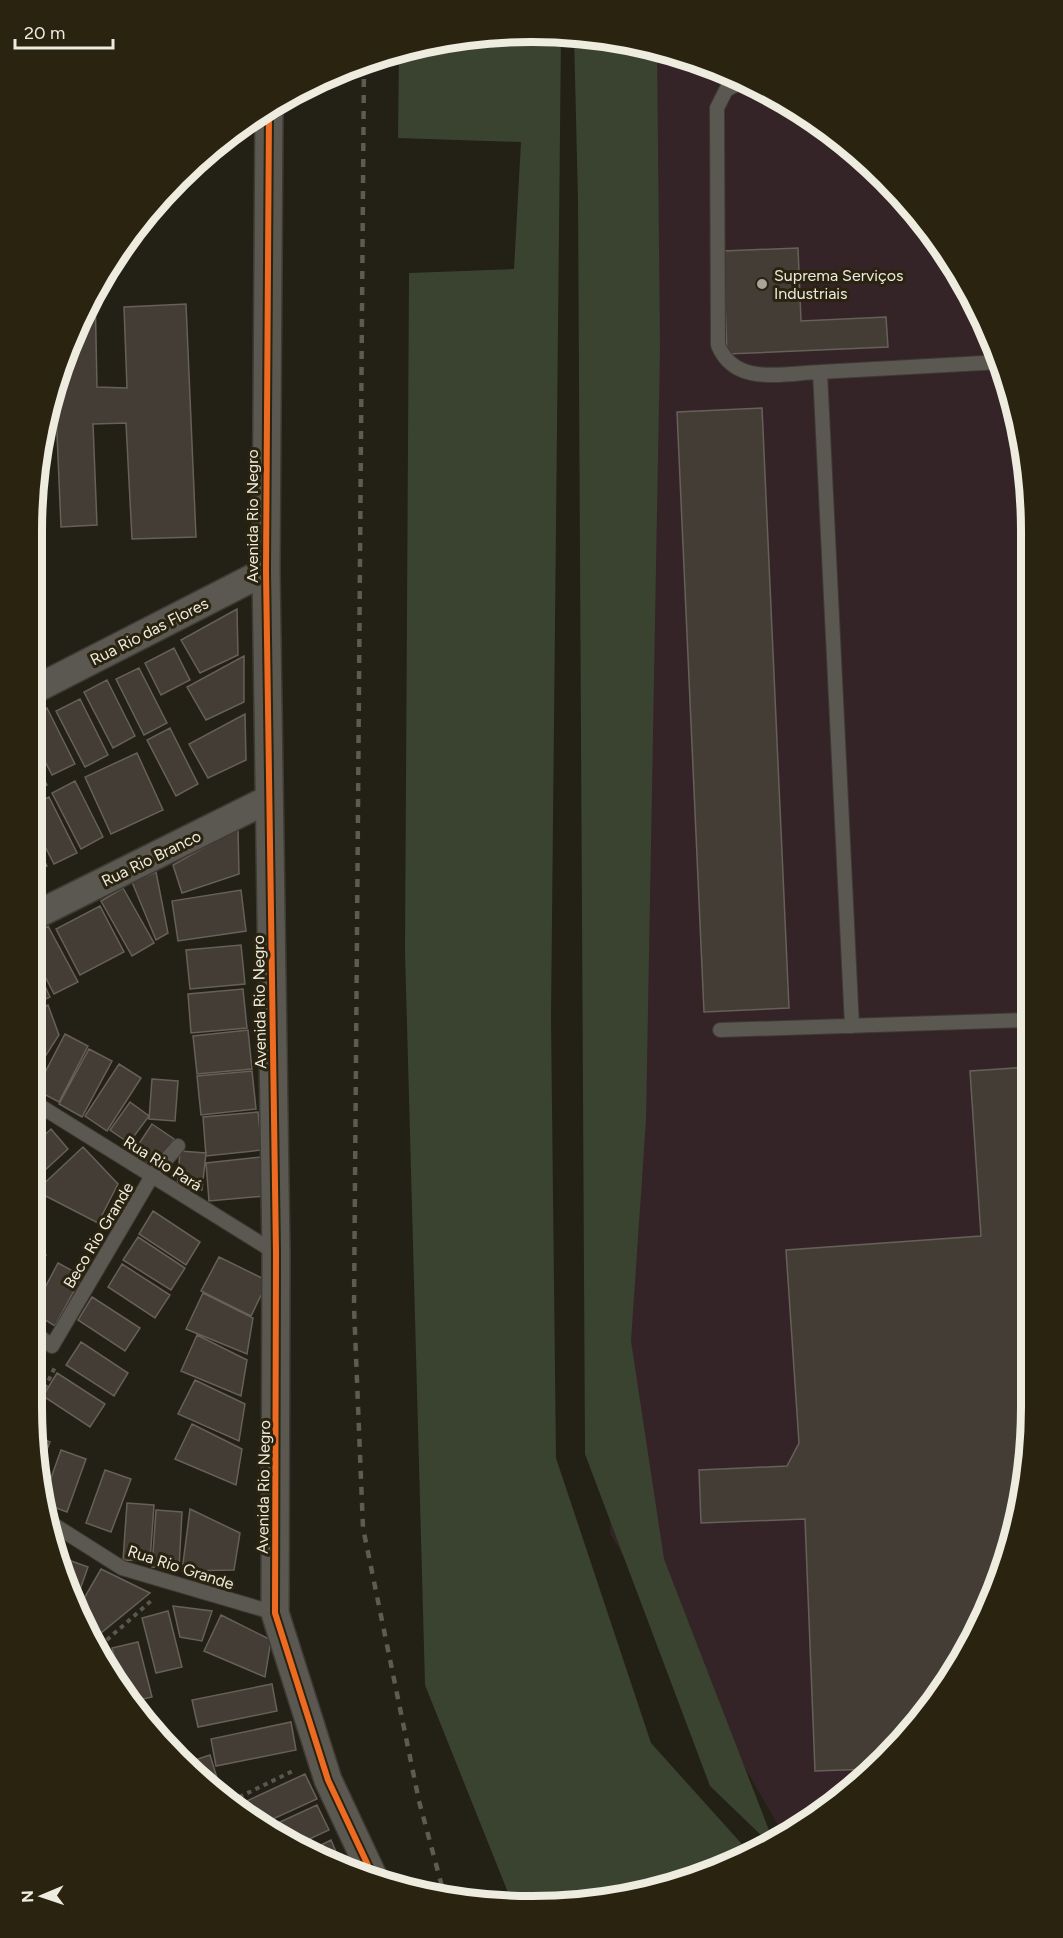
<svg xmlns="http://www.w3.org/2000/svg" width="1063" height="1938" viewBox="0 0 1063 1938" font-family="Figtree,sans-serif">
<rect width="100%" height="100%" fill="#232016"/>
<path fill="#352427" d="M652,49L692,58L781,98L861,156L947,253L1005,370L1027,467L1030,1439L1014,1536L965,1656L861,1782L782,1832L610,1533Z"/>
<path fill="#3a432f" d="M498,33L561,35L551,1018L556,1458L651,1743L749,1852L723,1868L565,1905L511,1900L425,1685L405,951L409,273L514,269L521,142L398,138L399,50Z
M574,35L596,36L657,50L660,346L646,1120L631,1341L664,1559L772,1838L767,1841L710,1786L585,1454L578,201Z"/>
<path fill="#433d36" stroke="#666059" stroke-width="1.5" d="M798,248L801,321L886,317L888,347L727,354L723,251Z
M95,289L97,387L127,388L124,307L186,304L196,537L132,539L126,423L93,424L97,525L61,527L55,387Z
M762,408L789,1008L704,1012L677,412Z
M237,609L238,655L200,673L181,640Z
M174,648L190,680L161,695L145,663Z
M244,656V702L206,720L187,687Z
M139,668L167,723L144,735L116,679Z
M107,680L135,736L113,748L84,692Z
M80,699L108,755L85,767L56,711Z
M47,708L75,764L52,775L32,736V715Z
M245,714L246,760L208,778L189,744Z
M170,728L198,784L176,796L147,740Z
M137,753L163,810L111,834L85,777Z
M32,757L47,785L32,792Z
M75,781L103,837L81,849L52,793Z
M49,797L77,853L54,864L32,821V805Z
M238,828L239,874L182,893L173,865Z
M32,837L47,866L32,874Z
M156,872L168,933L156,940L132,882Z
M123,888L154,943L132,956L101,901Z
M241,890L246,931L178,941L172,901Z
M100,906L124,952L80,975L56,929Z
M48,926L78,982L54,994L32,951V935Z
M241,945L245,984L190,989L186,950Z
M32,957L50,997L32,1005Z
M243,989L247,1028L191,1033L188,994Z
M48,1005L59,1035L32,1077V1015Z
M248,1030L252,1069L197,1074L193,1036Z
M65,1034L88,1046L59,1102L36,1090Z
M89,1049L112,1061L82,1117L59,1104Z
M119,1064L141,1078L107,1131L85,1116Z
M1029,1067L1030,1439L1014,1536L965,1656L872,1769L815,1771L805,1519L701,1523L699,1470L787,1466L799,1443L786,1250L981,1236L970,1071Z
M252,1071L256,1109L201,1115L197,1076Z
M152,1079L178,1081L175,1121L149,1119Z
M130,1102L149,1116L129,1143L110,1130Z
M258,1112L262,1150L206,1156L203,1117Z
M152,1124L174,1139L154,1169L132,1154Z
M51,1129L68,1149L32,1182V1147Z
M83,1147L118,1184L98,1223L36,1191Z
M180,1151L206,1153L202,1190L177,1188Z
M261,1157L264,1196L209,1201L206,1163Z
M153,1211L200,1242L186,1265L139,1234Z
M138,1237L185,1268L171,1290L123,1260Z
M32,1247L46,1255L32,1281Z
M219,1257L268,1281L251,1316L201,1291Z
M58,1263L82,1276L55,1326L32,1312Z
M122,1264L170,1295L155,1318L108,1287Z
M203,1293L253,1318L247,1354L186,1329Z
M92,1297L140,1328L125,1351L78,1320Z
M197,1335L247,1360L241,1396L181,1371Z
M81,1342L128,1373L114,1396L66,1365Z
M57,1373L105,1404L90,1427L43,1396Z
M195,1380L245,1404L239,1441L178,1414Z
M192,1424L242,1449L236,1485L175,1459Z
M37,1437L50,1442L41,1465Z
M61,1450L86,1459L67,1512L48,1505L46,1492Z
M105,1470L131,1479L111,1532L86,1523Z
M127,1503L154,1505L150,1561L123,1560Z
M190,1509L240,1533L234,1570L182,1571Z
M156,1510L182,1512L179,1569L152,1567Z
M63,1558L88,1567L76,1601L59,1569Z
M101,1569L150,1593L96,1637L79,1607Z
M173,1606L212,1611L202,1641L180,1637Z
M168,1611L182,1667L156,1673L142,1618Z
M221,1615L271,1640L265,1677L204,1651Z
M138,1642L152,1697L130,1702L122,1686L112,1648Z
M272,1684L277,1711L198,1727L192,1700Z
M291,1722L296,1750L216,1766L211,1739Z
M210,1755L221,1791L189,1762Z
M305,1774L317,1799L260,1825L236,1806Z
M317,1805L329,1830L301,1843L267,1828Z
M331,1840L340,1861L313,1849Z"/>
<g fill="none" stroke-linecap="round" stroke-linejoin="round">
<defs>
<path id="service" d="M743,81L726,90L717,108L718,345C735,387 783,373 820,372
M852,1026L820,372L1001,362
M720,1030L1029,1020
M32,1101L276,1253
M32,1331L52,1346L152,1176L178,1146
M51,1523L122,1568L275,1613"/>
<path id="minor" d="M269,109L266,571L276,1253L275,1613L328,1780L373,1876
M32,691L266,571
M32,917L269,799"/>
</defs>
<use href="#service" stroke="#3d3b33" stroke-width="16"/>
<use href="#minor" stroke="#3d3b33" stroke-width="30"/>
<path stroke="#5a5750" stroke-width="4" stroke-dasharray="4.5 4.5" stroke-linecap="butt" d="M33,1413L55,1367
M100,1646L151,1601
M231,1801L295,1770"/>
<use href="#service" stroke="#5a5850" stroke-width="14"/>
<use href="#minor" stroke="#5a5850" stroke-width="27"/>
<path stroke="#5d5b52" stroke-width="4.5" stroke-dasharray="8 8" stroke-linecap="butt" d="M364,63L354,1307L363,1528L419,1801L444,1894"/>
<defs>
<path id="cycleway" d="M269,109L266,571L276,1253L275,1613L328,1780L373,1876"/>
</defs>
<use href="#cycleway" stroke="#292310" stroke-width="10"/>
<use href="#cycleway" stroke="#ed6a23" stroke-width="6"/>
</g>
<circle fill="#a7a499" stroke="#292310" stroke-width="2" cx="762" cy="284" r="6"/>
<g text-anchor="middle" stroke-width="6" stroke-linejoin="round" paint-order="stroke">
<g font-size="16" fill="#eeebdf" stroke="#292310" text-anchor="start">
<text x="774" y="281">Suprema Serviços<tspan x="774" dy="18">Industriais</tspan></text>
</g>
<g font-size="16" fill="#eeebdf" stroke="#292310">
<text transform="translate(252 516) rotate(-90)" y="6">Avenida Rio Negro</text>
<text transform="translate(149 631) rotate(-27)" y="6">Rua Rio das Flores</text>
<text transform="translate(151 858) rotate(-26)" y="6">Rua Rio Branco</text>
<text transform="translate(259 1002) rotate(-91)" y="6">Avenida Rio Negro</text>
<text transform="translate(163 1163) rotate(32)" y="6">Rua Rio Pará</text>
<text transform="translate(98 1235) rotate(-59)" y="6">Beco Rio Grande</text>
<text transform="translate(263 1487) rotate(-89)" y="6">Avenida Rio Negro</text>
<text transform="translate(181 1567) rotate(18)" y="6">Rua Rio Grande</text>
</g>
</g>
<path d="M0 0H1063V1938H0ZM531 42H532A489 489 0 0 1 1021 531V1407A489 489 0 0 1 532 1896H531A489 489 0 0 1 42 1407V531A489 489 0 0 1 531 42Z" fill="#292310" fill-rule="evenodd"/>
<path fill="none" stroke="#eeebdf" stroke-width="8" d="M531 42H532A489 489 0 0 1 1021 531V1407A489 489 0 0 1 532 1896H531A489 489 0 0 1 42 1407V531A489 489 0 0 1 531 42Z"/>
<g transform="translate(42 1896) rotate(268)" stroke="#292310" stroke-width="4.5" paint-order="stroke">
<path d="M0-4.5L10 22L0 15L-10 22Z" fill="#eeebdf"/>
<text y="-9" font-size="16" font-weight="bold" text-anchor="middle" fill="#eeebdf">N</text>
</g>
<path d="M15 39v9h98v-9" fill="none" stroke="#eeebdf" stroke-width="3"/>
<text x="24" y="39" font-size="18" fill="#eeebdf" stroke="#292310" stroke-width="4.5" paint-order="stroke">20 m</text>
</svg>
